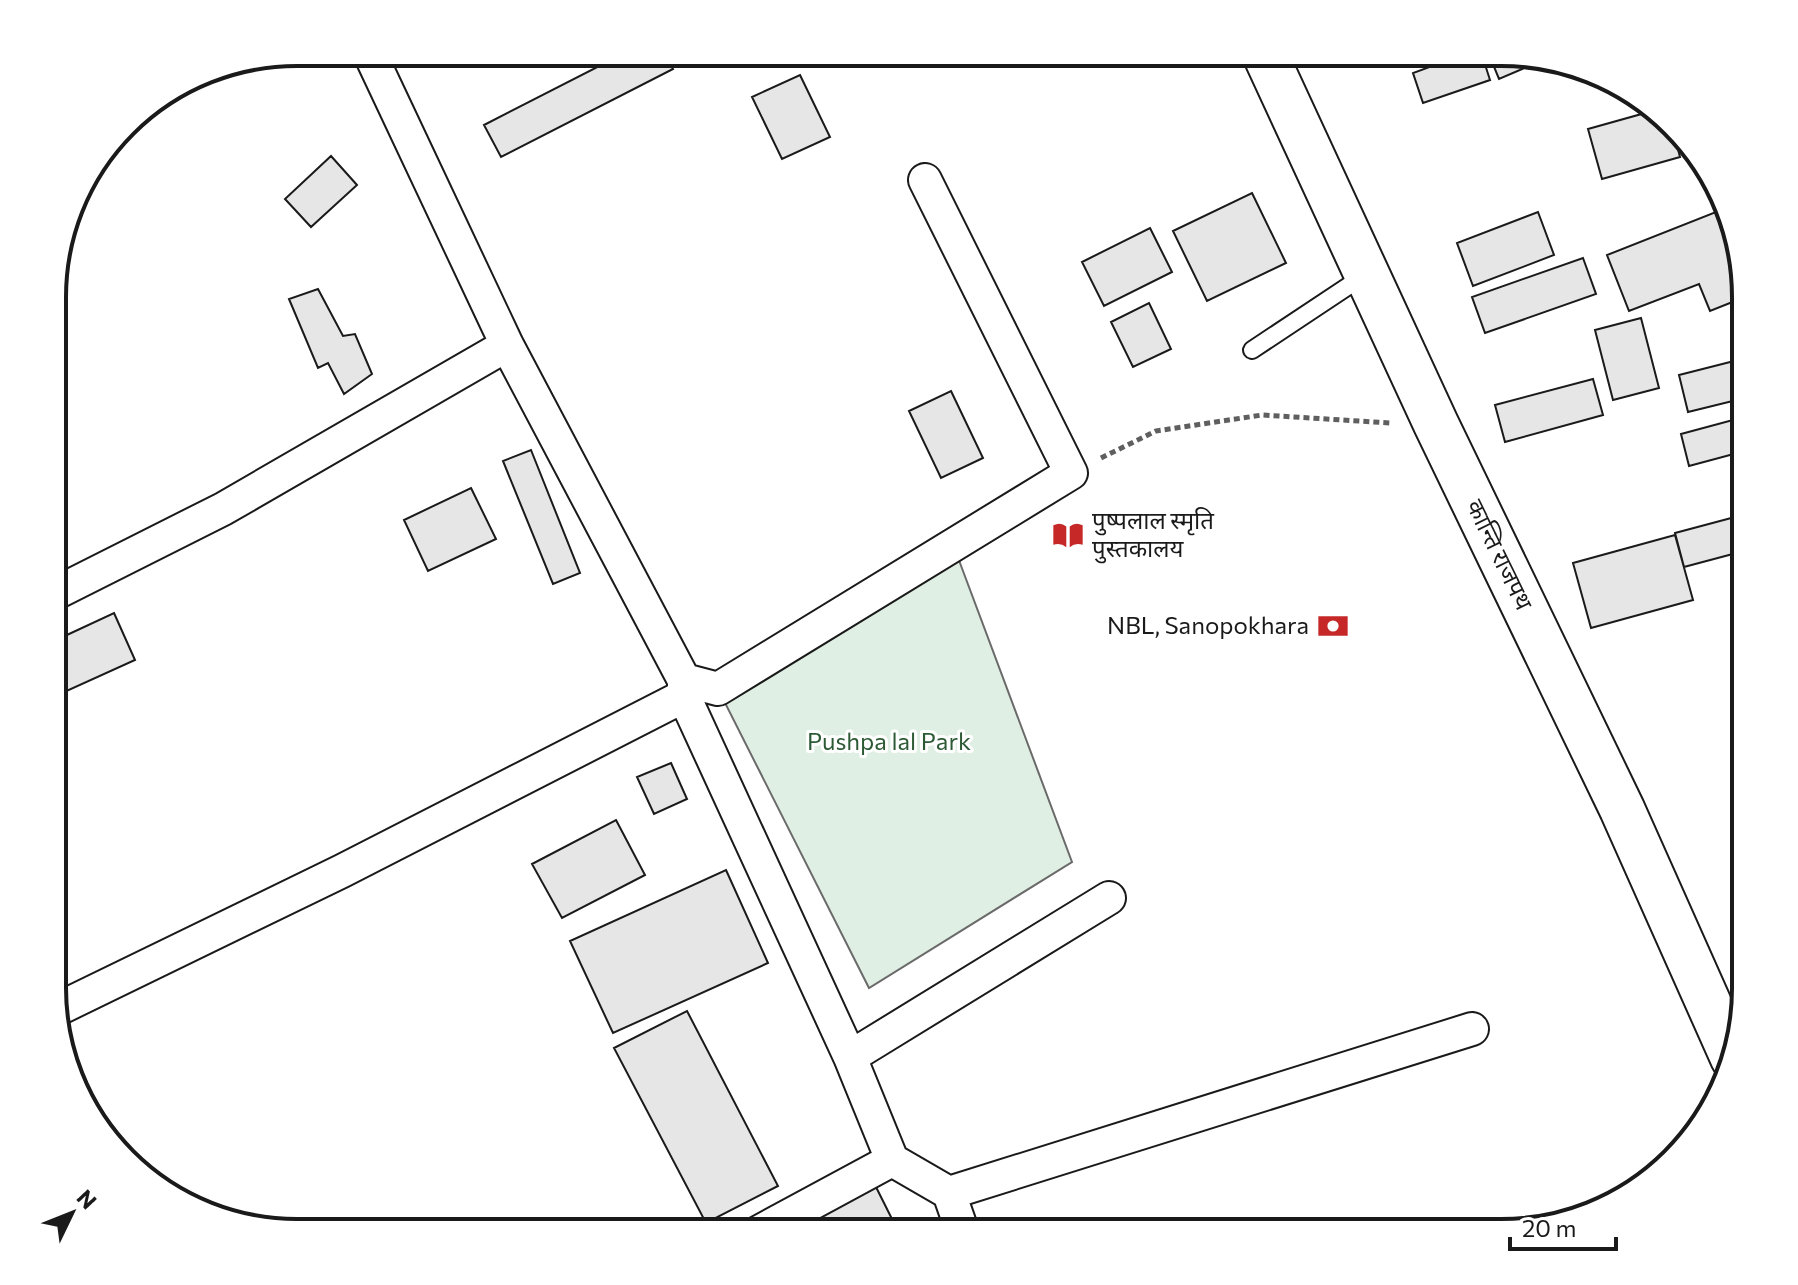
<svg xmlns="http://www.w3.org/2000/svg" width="1798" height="1285" viewBox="0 0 1798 1285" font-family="Commissioner,'Noto Sans Devanagari',sans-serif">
<rect width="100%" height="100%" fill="#fff"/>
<path fill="#e0efe3" stroke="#6a6a6a" stroke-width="2" d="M957,555L1072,862L869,988L718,689Z"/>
<path fill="#e6e6e6" stroke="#1a1a1a" stroke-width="2" d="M620,52H664L673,69L501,157L484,125L621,55Z
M1470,52H1481L1490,80L1423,103L1413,73Z
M1488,52L1517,53L1539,58L1541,61L1499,79Z
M800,75L830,137L782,159L752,97Z
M1656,110L1673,130L1680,157L1602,179L1588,129Z
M331,156L357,185L311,227L285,199Z
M1252,193L1286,263L1207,301L1173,231Z
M1726,208L1745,281V297L1710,311L1699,284L1629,311L1607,255Z
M1538,212L1554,255L1473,286L1457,243Z
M1150,228L1172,272L1104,306L1082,262Z
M1583,258L1596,294L1485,333L1472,297Z
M318,289L343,336L355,334L372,374L344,394L328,363L318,368L289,299Z
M1149,303L1171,349L1133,367L1111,322Z
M1641,318L1659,388L1613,400L1595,330Z
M1742,359L1745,372V398L1688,412L1679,375Z
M1593,379L1603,415L1505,442L1495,405Z
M951,391L983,458L941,478L909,411Z
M1744,417L1745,451L1689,466L1681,434Z
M531,450L580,573L553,584L503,461Z
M471,488L496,539L428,571L404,520Z
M1735,517L1744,551L1684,567L1675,533Z
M1675,535L1693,600L1591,628L1573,563Z
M114,613L135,660L60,694L54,681V641Z
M671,763L687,799L654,814L637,777Z
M616,820L645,875L562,918L532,864Z
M726,870L768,963L613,1033L570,941Z
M1745,917V942L1742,943L1735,920Z
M687,1011L778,1186L706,1223L614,1048Z
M95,1099L117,1140L113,1142L85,1110L83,1105Z
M874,1183L899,1233H813L805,1218Z"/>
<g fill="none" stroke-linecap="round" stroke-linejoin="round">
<defs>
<path id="service" d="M1252,350L1365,275"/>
<path id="minor" d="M369,52L507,345L684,680V696L850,1057L892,1160L949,1193L963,1233
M54,594L223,509L507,345
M684,680L718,689L1071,473L925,180
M54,1011L342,871L684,696
M850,1057L1109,898
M949,1193L1472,1029
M757,1233L892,1160"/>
<path id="primary" d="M1264,52L1436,424L1622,809L1733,1058"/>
</defs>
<use href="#service" stroke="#1a1a1a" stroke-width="20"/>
<use href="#minor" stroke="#1a1a1a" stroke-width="36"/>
<use href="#primary" stroke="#1a1a1a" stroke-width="48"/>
<path stroke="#5f5f5f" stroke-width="5" stroke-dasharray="6 4" stroke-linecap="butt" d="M1101,458L1156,431L1262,415L1391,423"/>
<use href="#service" stroke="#fff" stroke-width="16"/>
<use href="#minor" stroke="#fff" stroke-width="32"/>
<use href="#primary" stroke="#fff" stroke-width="44"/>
</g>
<defs>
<symbol id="library-bare" viewBox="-9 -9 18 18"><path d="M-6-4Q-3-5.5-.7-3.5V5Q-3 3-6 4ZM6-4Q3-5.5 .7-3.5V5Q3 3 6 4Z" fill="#c62828" stroke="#fff" stroke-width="2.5" paint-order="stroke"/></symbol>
<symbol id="bank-bare" viewBox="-9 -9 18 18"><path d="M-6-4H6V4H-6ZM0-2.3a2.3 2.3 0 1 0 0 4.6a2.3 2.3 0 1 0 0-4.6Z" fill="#c62828" stroke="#fff" stroke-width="2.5" paint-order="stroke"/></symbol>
</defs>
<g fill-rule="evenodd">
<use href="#library-bare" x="1046" y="513" width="44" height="44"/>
<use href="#bank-bare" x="1311" y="604" width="44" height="44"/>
</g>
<g text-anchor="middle" stroke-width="6" stroke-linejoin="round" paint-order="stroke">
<g font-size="24" fill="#1a1a1a" stroke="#fff" text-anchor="start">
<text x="1092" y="529">पुष्पलाल स्मृति<tspan x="1092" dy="28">पुस्तकालय</tspan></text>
<text x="1309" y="634" text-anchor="end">NBL, Sanopokhara</text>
</g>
<g font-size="24" fill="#1a1a1a" stroke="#fff">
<text transform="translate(1499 555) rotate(64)" y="8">कान्ति राजपथ</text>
</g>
<g font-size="24" fill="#2b5a34" stroke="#fff">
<text x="889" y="750">Pushpa lal Park</text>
</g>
</g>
<path d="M0 0H1798V1285H0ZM297 66H1501A231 231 0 0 1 1732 297V988A231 231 0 0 1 1501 1219H297A231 231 0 0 1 66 988V297A231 231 0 0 1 297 66Z" fill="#fff" fill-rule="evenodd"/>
<path fill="none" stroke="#1a1a1a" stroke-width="4" d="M297 66H1501A231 231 0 0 1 1732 297V988A231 231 0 0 1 1501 1219H297A231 231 0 0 1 66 988V297A231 231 0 0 1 297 66Z"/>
<g transform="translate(72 1213) rotate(47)" stroke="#ffffff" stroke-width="6" paint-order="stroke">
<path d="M0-6L14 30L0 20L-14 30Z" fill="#1a1a1a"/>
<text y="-12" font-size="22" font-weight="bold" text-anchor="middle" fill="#1a1a1a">N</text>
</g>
<path d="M1510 1237v12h106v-12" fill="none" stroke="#1a1a1a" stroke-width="4"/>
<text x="1522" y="1237" font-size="24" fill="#1a1a1a" stroke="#ffffff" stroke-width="6" paint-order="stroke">20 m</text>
</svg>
